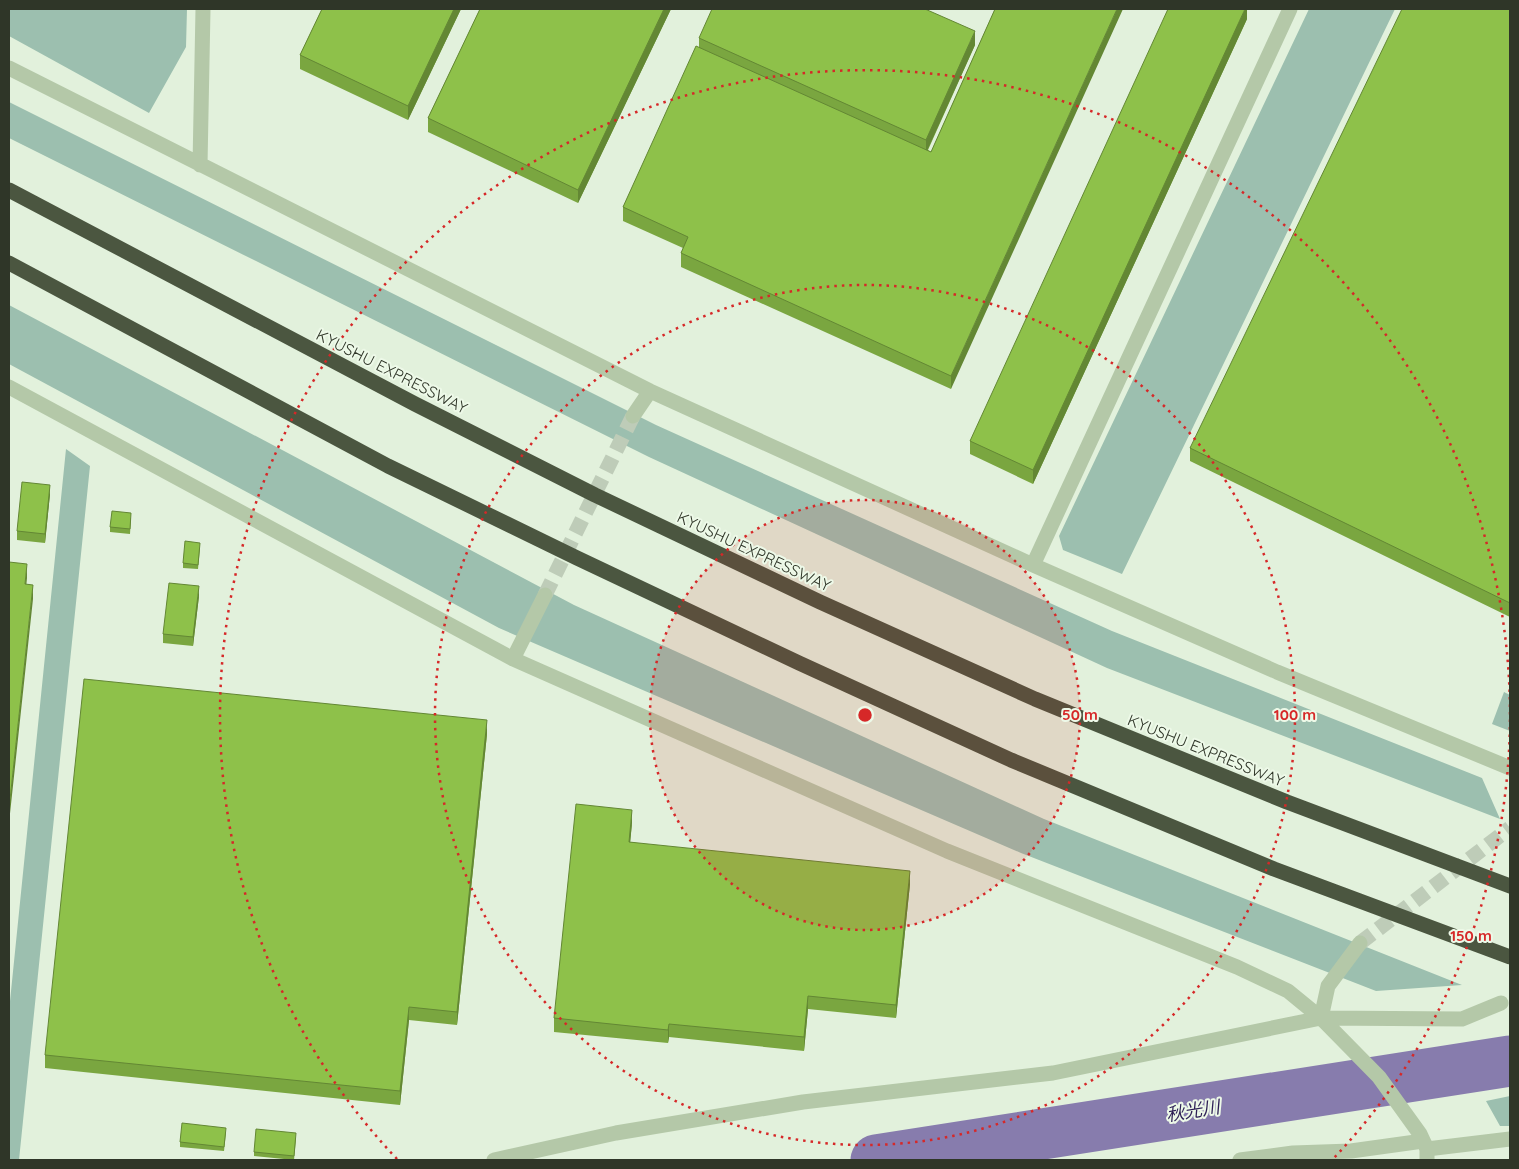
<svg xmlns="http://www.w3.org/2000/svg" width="1519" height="1169" viewBox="0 0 1519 1169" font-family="Quicksand,'Noto Sans JP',sans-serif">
<rect width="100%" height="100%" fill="#e2f1dc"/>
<path fill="#9cbfaf" d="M9,9H187L186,47L149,113L9,36Z
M1309,9H1395L1122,574L1063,550L1059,536Z
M9,102L656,425L1112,631L1482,778L1500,819L1107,668L649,457L9,138Z
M9,305L574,605L1044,819L1462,985L1376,991L1021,853L499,628L9,364Z
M66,449L90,466L19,1160H9V1011Z
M1504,692L1510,695V731L1492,724Z
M1510,1096V1126H1500L1486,1101Z"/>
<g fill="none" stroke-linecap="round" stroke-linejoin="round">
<path stroke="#877cad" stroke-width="51" d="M876,1160L1510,1061"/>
<path stroke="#beccb8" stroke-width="15" stroke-dasharray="15 8" stroke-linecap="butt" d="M545,595L633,416
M1360,943L1510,828"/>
<path stroke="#b4c8a8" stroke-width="15" d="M9,68L650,391L1033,565L1277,672L1510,768
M200,165L203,9
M9,387L513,659L947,851L1237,967L1288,991L1321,1018L1379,1077L1420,1134L1427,1149V1160
M633,416L650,391
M1033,565L1290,9
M513,659L545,595
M1321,1018L1328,986L1360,943
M1427,1149L1510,1139
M494,1160L616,1133L803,1102L1053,1073L1321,1018L1462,1019L1501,1003
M1240,1160L1293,1153L1351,1151L1423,1141"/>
<path stroke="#4b5640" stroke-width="15" d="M9,190L415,404L595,495L820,602L1035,699L1287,802L1510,886
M9,263L388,466L577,558L799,663L1011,760L1274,869L1510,957"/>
</g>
<path fill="#7aa640" d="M322,9H461L408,120L300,69V55Z
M480,9H671L578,203L428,132V118Z
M995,9L951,389L681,267V253L683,248L623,221V207L699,47V38L975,45L928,150L931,152Z
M1247,9V19L1033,484L970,454V441Z
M1510,9V617L1190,461V448Z
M50,494L45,543L17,540V531Z
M131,518L130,534L110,532V527Z
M200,548L198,569L183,568V563Z
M199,596L193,646L163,643V634Z
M487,734L457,1025L409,1020L400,1105L45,1068V1055Z
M632,823L630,842L910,884L896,1018L808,1009L804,1051L669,1037L668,1043L554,1032V1018Z
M226,1132L224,1151L180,1147V1142Z
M296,1138L294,1160L254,1156V1152Z"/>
<path fill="#638734" d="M454,9H461L408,120V106Z
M664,9H671L578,203V190Z
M1117,9H1123L951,389V376Z
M1245,9H1247V19L1033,484V470Z
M975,31V45L926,153V140Z
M50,485V494L45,543V534Z
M27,564V578L25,598V584Z
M33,585V599L9,823V809Z
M199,586V596L193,646V637Z
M487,720V734L457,1025V1012Z
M632,810V823L629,855V842Z
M910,871V884L896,1018V1005Z
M808,996V1009L804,1051V1037Z
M409,1007V1020L400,1105V1091Z
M669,1024V1037L668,1043V1030Z"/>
<path fill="#8ec14a" stroke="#638734" d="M322,9H454L408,106L300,55Z
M480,9H664L578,190L428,118Z
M712,9H925L975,31L926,140L699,38Z
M995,9H1117L951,376L681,253L688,237L623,207L696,46L931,152Z
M1168,9H1245L1033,470L970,441Z
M1402,9H1510V603L1190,448Z
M22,482L50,485L45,534L17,531Z
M112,511L131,513L130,529L110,527Z
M185,541L200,543L198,565L183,563Z
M9,562L27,564L25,584L33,585L9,809Z
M169,583L199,586L193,637L163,634Z
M84,679L487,720L457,1012L409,1007L400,1091L45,1055Z
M576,804L632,810L629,842L910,871L896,1005L808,996L804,1037L669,1024L668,1030L554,1018Z
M182,1123L226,1128L224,1147L180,1142Z
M256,1129L296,1133L294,1156L254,1152Z"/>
<circle cx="865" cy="715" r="215" fill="#d62828" fill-opacity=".12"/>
<g fill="none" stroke="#d62828" stroke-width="2.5" stroke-dasharray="2.5 5">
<circle cx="865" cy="715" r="215"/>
<circle cx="865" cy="715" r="430"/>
<path d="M397 1159A645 645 0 1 1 1333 1159"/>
</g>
<g text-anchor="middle" stroke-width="4" stroke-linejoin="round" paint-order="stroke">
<g font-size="16" fill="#2f3628" stroke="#edf9e8">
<text transform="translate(392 371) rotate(27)" y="6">KYUSHU EXPRESSWAY</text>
<text transform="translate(754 551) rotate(25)" y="6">KYUSHU EXPRESSWAY</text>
<text transform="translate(1206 750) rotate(22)" y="6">KYUSHU EXPRESSWAY</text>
</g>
<g font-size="18" font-style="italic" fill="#2d1f55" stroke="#edf9e8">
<text transform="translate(1193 1111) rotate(-9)" y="6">秋光川</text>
</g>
</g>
<circle cx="865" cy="715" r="8" fill="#d62828" stroke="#edf9e8" stroke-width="2.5"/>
<g font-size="15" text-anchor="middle" font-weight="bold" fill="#d62828" stroke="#edf9e8" stroke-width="4" stroke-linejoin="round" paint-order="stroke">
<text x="1080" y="720">50 m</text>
<text x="1295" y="720">100 m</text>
<text x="1471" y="941">150 m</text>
</g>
<rect width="1519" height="1169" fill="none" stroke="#2f3628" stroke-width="20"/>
</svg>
